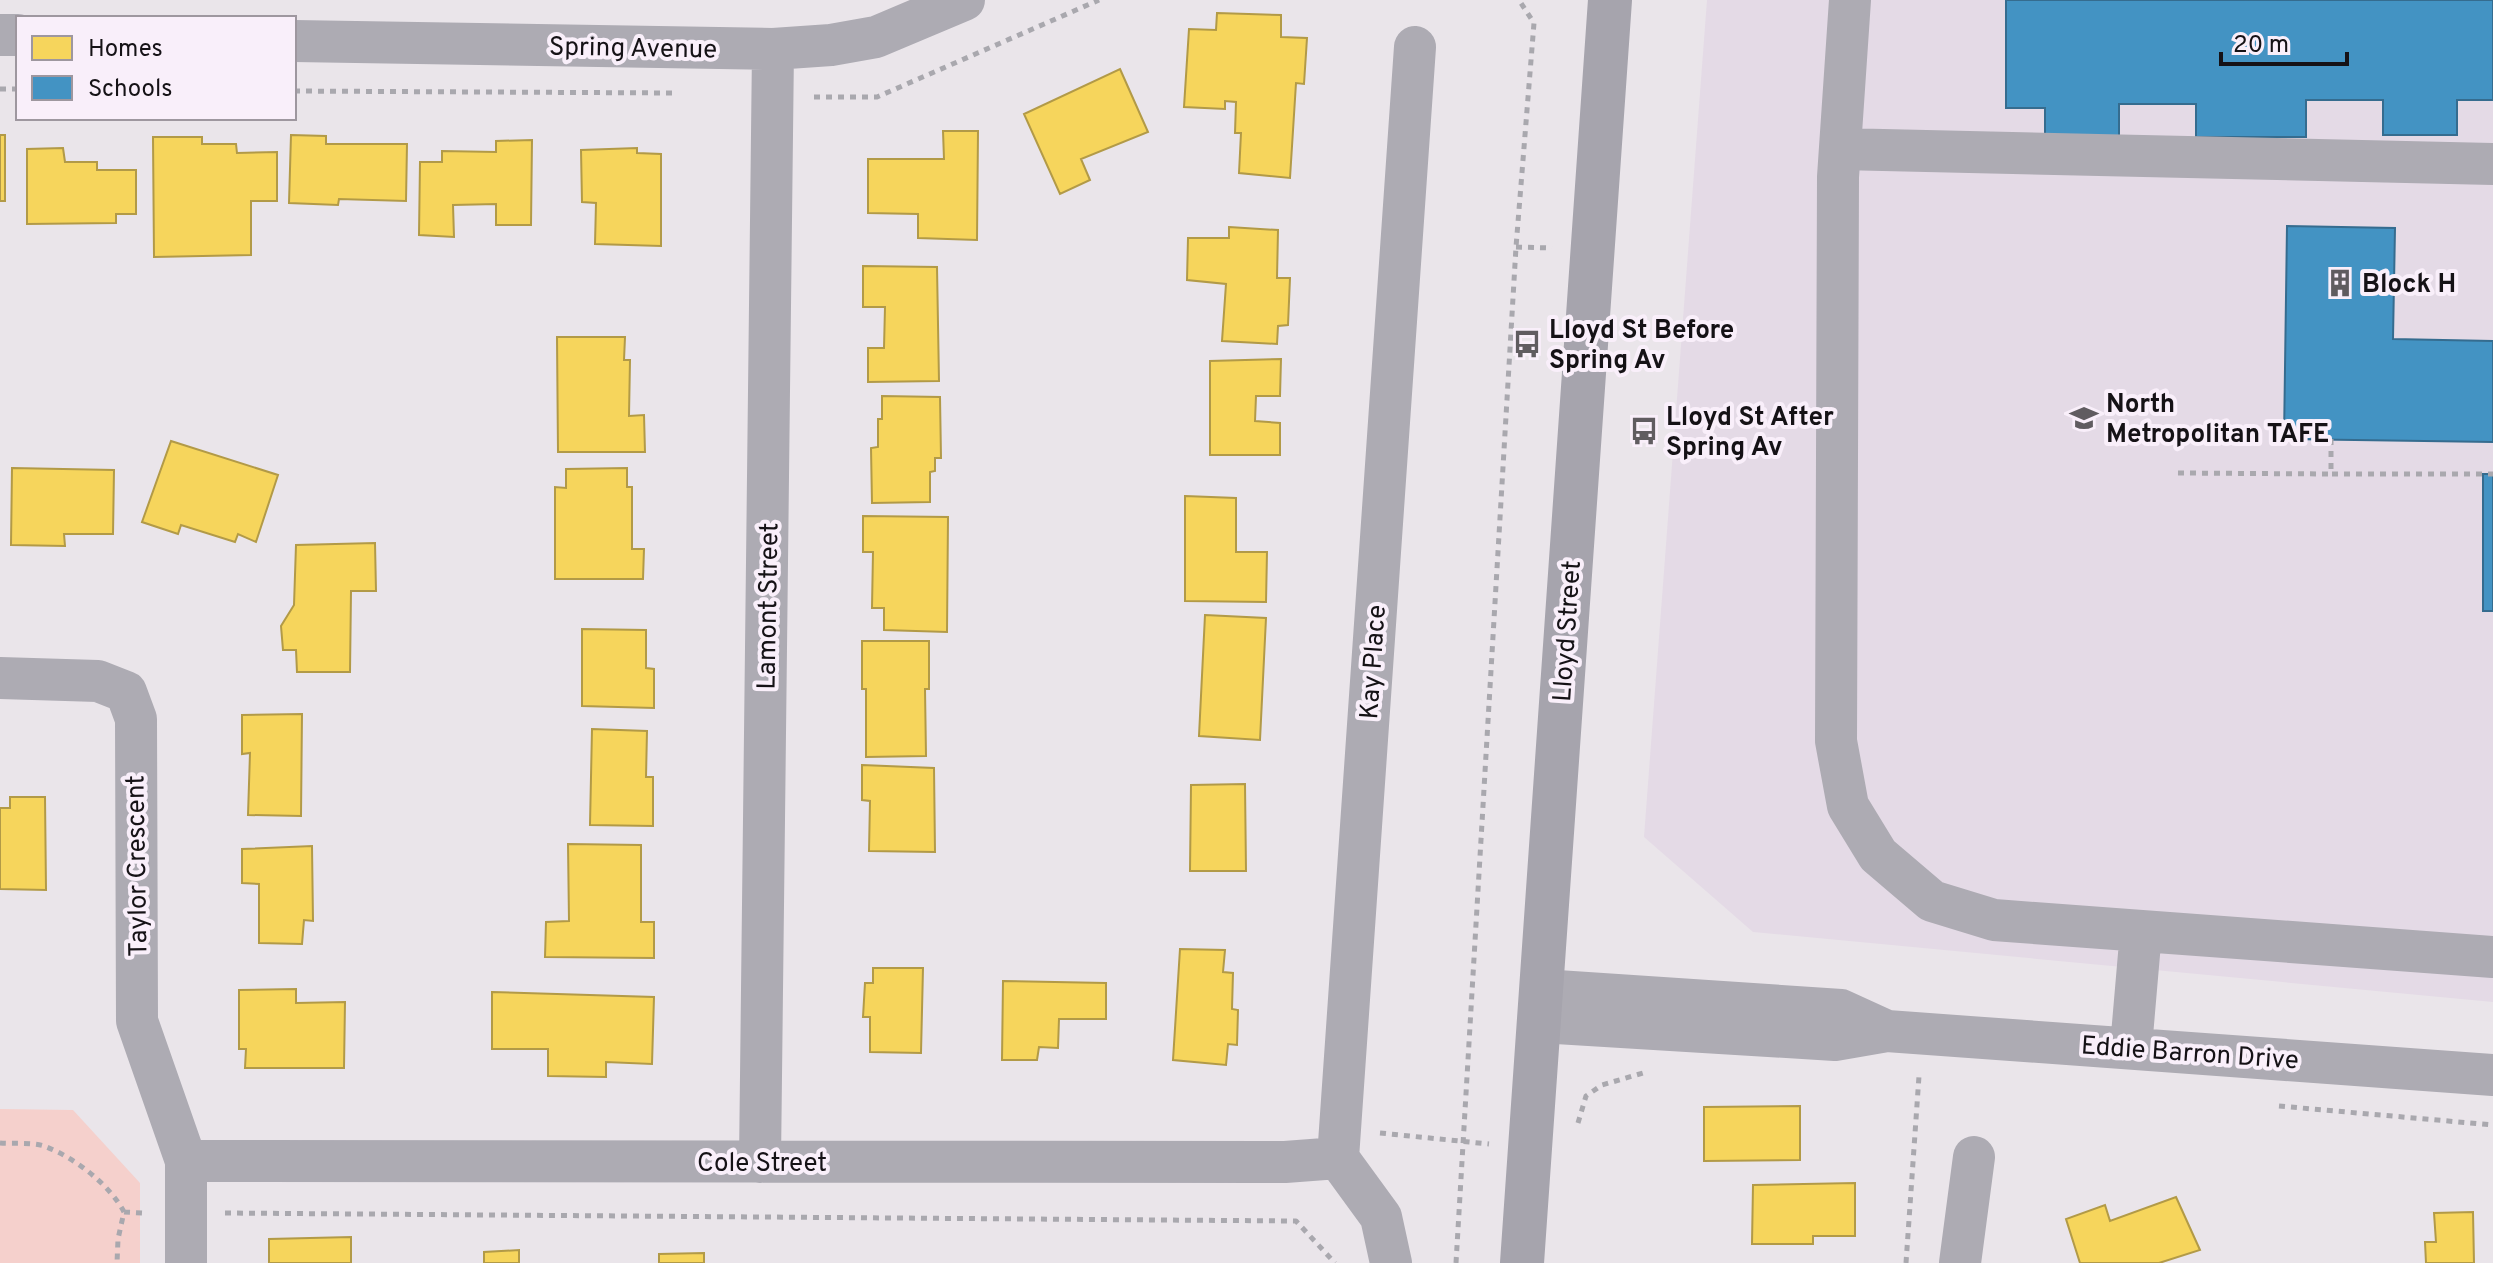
<svg xmlns="http://www.w3.org/2000/svg" width="2493" height="1263" viewBox="0 0 2493 1263" font-family="Overpass,sans-serif">
<rect width="100%" height="100%" fill="#eae5ea"/>
<path fill="#e4dae6" d="M1707,0H2493V1002L1753,932L1644,837Z"/>
<path fill="#f5d0cc" d="M0,1109L73,1110L140,1183V1263H0Z"/>
<path fill="#f6d55c" stroke="#b29a47" stroke-width="2" d="M1217,13L1281,15V37L1307,38L1304,84L1296,83L1290,178L1239,173L1241,133H1235L1236,102L1225,101V109L1184,107L1189,29L1216,30Z
M1120,69L1148,132L1081,159L1090,180L1060,194L1024,114Z
M943,131H978L977,240L918,238V214L868,213V159H944Z
M0,135H5V201H0Z
M291,135L326,136V144H407L406,201L339,199L338,205L289,203Z
M153,137H202V144H236L237,153L277,152V201H251V255L154,257Z
M532,140L531,225H496V204L453,205L454,237L419,235L420,162H442V151L496,152V141Z
M63,148L65,162H97V170H136V214H116V223L27,224V149Z
M637,148V153L661,154V246L595,244L596,203L582,202L581,150Z
M1229,227L1278,230L1277,278H1290L1288,325L1278,326L1277,344L1222,341L1226,284L1187,280L1188,238H1229Z
M863,266L937,267L939,381L868,382V348H884L885,307H863Z
M557,337H625L624,360H630L629,416L644,415L645,452H558Z
M1281,359L1280,396H1256L1255,421L1280,423V455H1210V361Z
M882,396L940,397L941,458H935V471L930,472V502L872,503L871,448L878,447V419H882Z
M171,441L278,475L256,542L238,534L235,542L181,525L178,534L142,522Z
M12,468L114,470L113,534H64L65,546L11,545Z
M627,468V487H632V549H644L643,579H555V487L566,488V469Z
M1185,496L1236,498V552H1267L1266,602L1185,601Z
M863,516L948,517L947,632L884,630V608H872L873,552H863Z
M375,543L376,591H351L350,672H297L296,650H283L281,626L294,605L296,545Z
M1205,615L1266,618L1260,740L1199,736Z
M582,629L646,630V668L654,669V708L582,706Z
M862,641H929V689H925L926,756L866,757V689H862Z
M302,714L301,816L248,815L250,753L242,754V715Z
M592,729L647,731L646,777H653V826L590,825Z
M862,765L934,768L935,852L869,851L870,801L862,800Z
M1245,784L1246,871H1190L1191,785Z
M10,797H45L46,890L0,889V808H10Z
M568,844L641,845V922H654V958L545,957L546,922L569,921Z
M312,846L313,921L304,920L302,944L259,943V884L242,883V849Z
M1180,949L1225,950L1223,972L1233,973L1232,1009L1238,1010L1237,1045L1228,1044L1226,1065L1173,1060Z
M873,968H923L921,1053L870,1052V1017H863L865,983H873Z
M1003,981L1106,983V1019H1059L1058,1048L1039,1047L1037,1060H1002Z
M296,989V1003L345,1002L344,1068H245L246,1049H239V990Z
M492,992L654,997L652,1064L606,1062V1077L548,1076V1049H492Z
M1800,1106V1160L1704,1161V1107Z
M1855,1183V1236H1813V1244H1752L1753,1185Z
M2176,1197L2200,1250L2159,1263H2080L2066,1219L2105,1205L2110,1221Z
M2473,1212L2474,1263H2426L2425,1242H2436L2434,1213Z
M351,1237V1263H269V1239Z
M519,1250V1263H484V1252Z
M704,1253V1263H659V1254Z"/>
<path fill="#4393c3" stroke="#356c8f" stroke-width="2" d="M2006,0H2493V100H2457V135H2383V100H2306V137H2196V104H2119V142H2045V108H2006Z
M2287,226L2395,228L2393,339L2493,341V442L2284,439Z
M2483,474H2493V611H2483Z"/>
<g fill="none" stroke-linecap="round" stroke-linejoin="round">
<path stroke="#a9a8ae" stroke-width="5" stroke-dasharray="6 6" stroke-linecap="butt" d="M0,89H18
M294,91L677,93
M814,97H877L1099,0
M1516,247L1552,248
M2331,439V474H2493
M2178,473L2331,474
M2279,1106L2493,1125
M1578,1123L1586,1096L1602,1085L1643,1073
M1380,1133L1489,1144
M0,1143C13,1144 31,1142 44,1146C74,1157 110,1185 124,1212L118,1239L117,1263
M124,1212L143,1213
M225,1213L1296,1221L1335,1263
M1456,1263L1516,247L1534,23L1519,0
M1906,1263L1919,1076"/>
<path stroke="#adabb3" stroke-width="42" d="M1850,0L1838,177L1836,741L1848,806L1878,855L1932,901L1994,920L2493,957
M0,35H18
M294,41L773,49L831,45L876,37L964,0
M1840,149L2493,164
M0,678L98,681L126,692L136,719L137,1021L186,1161V1263
M1542,990L1841,1010L1887,1031
M1540,1022L1835,1040L1887,1031L2493,1075
M2131,1047L2141,931
M186,1161L1285,1162L1338,1158
M760,1162L773,49
M1391,1263L1381,1217L1338,1158L1415,47
M1960,1263L1974,1157"/>
<path stroke="#a6a4ad" stroke-width="44" d="M1522,1263L1610,0"/>
</g>
<defs>
<symbol id="building-bare" viewBox="-9 -9 18 18"><path d="M-4-6H4V6H1V3H-1V6H-4ZM-2.5-4.3h1.7v1.8h-1.7ZM.8-4.3h1.7v1.8H.8ZM-2.5-1h1.7V.8h-1.7ZM.8-1h1.7V.8H.8Z" fill="#605c60" stroke="#f9effa" stroke-width="2.5" paint-order="stroke"/></symbol>
<symbol id="bus-bare" viewBox="-9 -9 18 18"><path d="M-5-6H5V4H4V6H2V4H-2V6H-4V4H-5ZM-3.5-4V0h7V-4ZM-3.5 1.2v1.5H-2V1.2ZM2 1.2v1.5H3.5V1.2Z" fill="#605c60" stroke="#f9effa" stroke-width="2.5" paint-order="stroke"/></symbol>
<symbol id="university-bare" viewBox="-9 -9 18 18"><path d="M0-5L7-2L0 1L-7-2ZM-4 1L0 2.5L4 1V4Q0 6-4 4Z" fill="#605c60" stroke="#f9effa" stroke-width="2.5" paint-order="stroke"/></symbol>
</defs>
<g fill-rule="evenodd">
<use href="#building-bare" x="2320" y="263" width="40" height="40"/>
<use href="#bus-bare" x="1507" y="324" width="40" height="40"/>
<use href="#university-bare" x="2064" y="398" width="40" height="40"/>
<use href="#bus-bare" x="1624" y="411" width="40" height="40"/>
</g>
<g text-anchor="middle" stroke-width="8" stroke-linejoin="round" paint-order="stroke">
<g font-size="26" fill="#151216" stroke="#f9effa">
<text transform="translate(633 47) rotate(1)" y="9">Spring Avenue</text>
<text transform="translate(767 606) rotate(-89)" y="9">Lamont Street</text>
<text transform="translate(1566 631) rotate(-86)" y="9">Lloyd Street</text>
<text transform="translate(1372 662) rotate(-86)" y="9">Kay Place</text>
<text transform="translate(136 866) rotate(-91)" y="9">Taylor Crescent</text>
<text transform="translate(2190 1052) rotate(4)" y="9">Eddie Barron Drive</text>
<text x="762" y="1171">Cole Street</text>
</g>
<g font-size="26" font-weight="bold" fill="#151216" stroke="#f9effa" text-anchor="start">
<text x="2362" y="292">Block H</text>
<text x="1549" y="338">Lloyd St Before<tspan x="1549" dy="30">Spring Av</tspan></text>
<text x="2106" y="412">North<tspan x="2106" dy="30">Metropolitan TAFE</tspan></text>
<text x="1666" y="425">Lloyd St After<tspan x="1666" dy="30">Spring Av</tspan></text>
</g>
</g>
<rect x="16" y="16" width="280" height="104" fill="#f9effa" stroke="#9e979f" stroke-width="2"/>
<rect x="32" y="36" width="40" height="24" fill="#f6d55c" stroke="#9e979f" stroke-width="2"/>
<text x="88" y="56" font-size="24" fill="#151216">Homes</text>
<rect x="32" y="76" width="40" height="24" fill="#4393c3" stroke="#9e979f" stroke-width="2"/>
<text x="88" y="96" font-size="24" fill="#151216">Schools</text>
<path d="M2221 52v12h126v-12" fill="none" stroke="#151216" stroke-width="4"/>
<text x="2233" y="52" font-size="24" fill="#151216" stroke="#f9effa" stroke-width="6" paint-order="stroke">20 m</text>
</svg>
